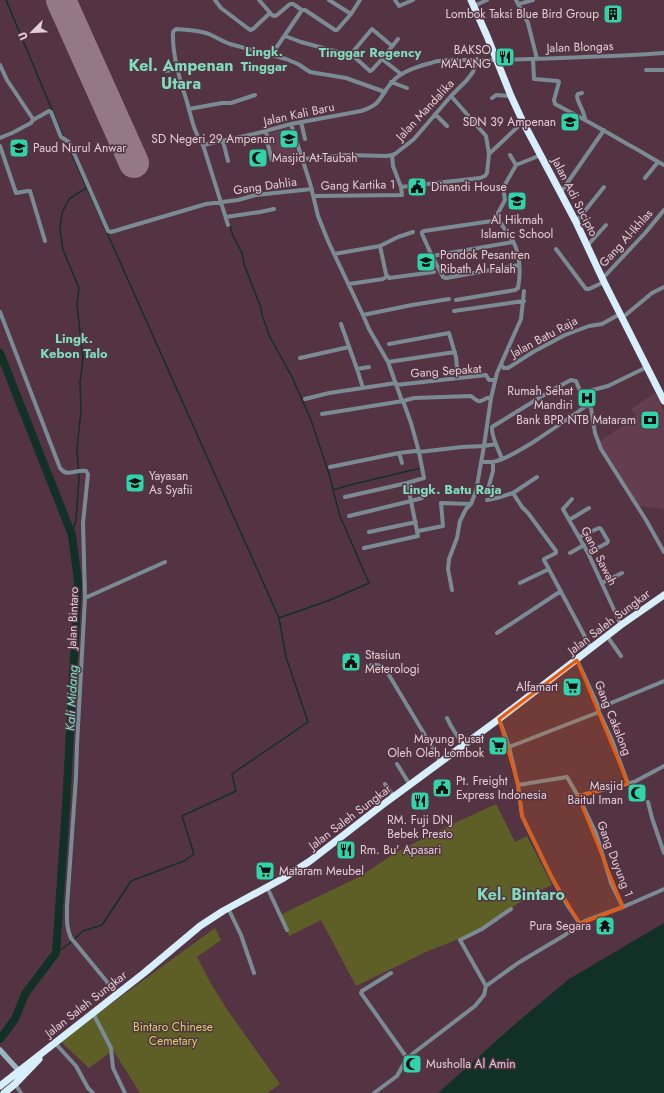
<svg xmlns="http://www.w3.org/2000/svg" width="664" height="1093" viewBox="0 0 664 1093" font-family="Jost,sans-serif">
<rect width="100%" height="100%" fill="#543443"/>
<path fill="#643d4f" d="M291,127L300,154L274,161L268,134Z
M655,393L664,411V509L639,506L599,442L636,416L631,409Z"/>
<path fill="#5e5f26" d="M496,804L515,842L527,836L552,885L532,894L485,926L464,937L428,951L356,986L321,920L289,936L280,915L361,876L395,853L444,828Z
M215,928L221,940L197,957L210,982L226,1008L280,1084L267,1093H140L113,1050L89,1068L60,1041Z"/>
<path fill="#113127" d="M664,923V1093H438L514,1025L569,979Z"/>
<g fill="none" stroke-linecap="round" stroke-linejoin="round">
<path stroke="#113127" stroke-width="1.5" d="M6,0L63,136
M230,226L233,236L242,253L244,264L261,308L262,315L270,337L292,377L311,420L330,477L333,490
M72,535L76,519L79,479L77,449L81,411L80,382L83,359L77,304L79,288L63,250L60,230L62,213L69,199L86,188
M279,618L330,600L369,583L340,516L333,490L350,485L421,468
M56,953L70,943L83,931L102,925L131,881L184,861L194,854L182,816L236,791L232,774L308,722L286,657L279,618L66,141"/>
<path stroke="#113127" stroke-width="8" d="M0,353L72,535L78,582L66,806L56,953L25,994L15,1019L0,1039"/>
<path stroke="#947885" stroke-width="30" d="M61,0L134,163"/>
<path stroke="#7a8b93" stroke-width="4" d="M215,0L221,8L250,30L253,29L270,13
M259,0L272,15L274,16L277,15L290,4H293L302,10
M329,0L351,14
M395,0L399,6L413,0
M516,0L528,23L537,59
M519,4L533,0
M474,6L487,0
M285,36L301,42L338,52
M398,39L382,59L401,74
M373,49L383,58
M272,54L302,10H305L335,30H337L351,14L360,0
M382,59L372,70L370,71L351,54L372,29L392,46
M533,59L534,79L558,81L559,82L554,100L555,104C580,117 605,131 629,145C641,151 652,159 664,165
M0,65L7,80L33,119L31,123L12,133L0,138
M646,70H664
M166,71L177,69
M391,82L407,88
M385,92L346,78L310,72L298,64L286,59L230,44C222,41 216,37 209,34C198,30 187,30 176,29L173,32C172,55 180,80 187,102C191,116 194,133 203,145L258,133L291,124L361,111C384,104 379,95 393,81C401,72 419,66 431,63C438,60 447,60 455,60C470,60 485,60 500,60C555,58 609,57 664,53
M582,93L578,94L577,96C578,105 585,111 585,120
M492,98L496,95L511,96
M189,109L222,103H231L255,95
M435,114L447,126
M33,120L49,111L51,112L61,137L69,142L108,231L111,232L206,204L238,200L256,195L312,189
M301,122L305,139
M291,124L310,183L318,216L328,241L363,315L412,305L449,299
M266,130L268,145L272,160
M223,141L228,161
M203,145L228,225
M0,146L16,193L28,191H30L45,241
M489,154L523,122
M510,155L516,165
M303,159L346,155L387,156L392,155L395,154L414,139L451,96L467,80L473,72L477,59
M645,178L658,162
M401,187L480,178L485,176L487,173L489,154L486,136L451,96
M561,192L604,130
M314,196L402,195L401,187L393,166L392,155
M226,217L260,212L274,209
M499,220L424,231L422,232V234L432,256L443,277L446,278L519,265
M576,222L604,187
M380,246L398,237L413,232
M587,246L606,225
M556,249L586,289H589L604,282
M334,254L380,246L386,274L389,278L434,272
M432,256L513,242
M602,279L646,232L664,210
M349,284L383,279L387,276
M456,300L515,290L518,288C521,273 520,254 513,241C508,234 503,227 499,220L498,216V213L505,200L503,188L515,167L516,165L541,155
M454,311L524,301
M0,312L60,468C67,478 76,469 86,471L88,474L83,523L85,598L77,745L76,777L67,906C67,917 66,928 71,938L117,994
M363,315L369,329L388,362L402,401
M622,318L652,293L664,287
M341,324L357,369L363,388
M389,344L449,333L456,357L458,378
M300,358L349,347
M388,362L455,352
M501,365L504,368H508L533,352L565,335L589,326L602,324L620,314
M357,369L369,367
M396,385L486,375L489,380H495
M581,393L608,386L647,367
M305,399L329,393L396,383
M586,406H589L591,408L595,433L601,449L646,520L664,552
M322,414L403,401L414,398L471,396C479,402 478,403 487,398H491
M399,453L402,463
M481,462H493
M330,467L399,453L415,451L419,452L462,447L484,446L496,444
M537,477L513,493L522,507L528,513L556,551V553L544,559V560L591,648
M487,493L493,471V462C507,459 520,450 532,443C550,431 568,419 586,406L576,381L571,380L552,390L492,427C491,437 499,450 502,459
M345,497L407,483
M572,499L563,509L564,511L588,553L621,625
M487,500L497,498L513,493
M349,516L411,501L407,483L424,478L419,452L411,423L403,401
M569,520L589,508
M418,531L443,526L441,503L471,504
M369,532L416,522
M579,537L599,528L601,529L608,541L607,543L588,553
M364,548L418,536L411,501L422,498
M570,553L584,545
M520,583L549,569
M602,583L622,573
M452,590L448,569L449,559L457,538L460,521L466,509L471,504L476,491L484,446L491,398L497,373L521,319L524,291
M85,598L165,562
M497,633L561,591
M607,636L621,656
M577,660L599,708L598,710L612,740L628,784
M371,665C377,664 382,665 386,670L441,762
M599,708L664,681
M447,718L451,726L463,745
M499,719L509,747L518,785L522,816L552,878L568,906L580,924L585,921L623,907L664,889
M509,747L599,712
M397,764L410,785
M385,784L394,797
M518,785L567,777L578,796L596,833L611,883L623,907
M578,796L634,782L664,766
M648,802L652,818L664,853
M267,887L287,930
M228,908L241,935L254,973
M391,973L362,991L361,993L407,1058
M486,986L460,940L482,929L511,909
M93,1013L111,1048L113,1068L125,1093
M55,1043L76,1066L88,1088L93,1093
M15,1084L21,1093
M374,1093L397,1076L407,1058L475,1006L484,995L486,986L518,963L565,935L580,924"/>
<path stroke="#9ab5c2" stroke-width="5.5" d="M0,1050L19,1071"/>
<path stroke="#d7effc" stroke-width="7" d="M471,0L487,36L511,96L523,122L576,222L604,282L664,401
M0,1086L144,973L200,926L223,911L282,879L310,861L381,806L499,719L621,625L664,595
M4,1093L15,1084L39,1059"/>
</g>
<path fill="#e8590c" fill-opacity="0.2" stroke="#e8590c" stroke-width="3" stroke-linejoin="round" d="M577,660L628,784L578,796L623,907L580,924L552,878L522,816L518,785L499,719Z"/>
<defs>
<symbol id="building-square" viewBox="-11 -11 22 22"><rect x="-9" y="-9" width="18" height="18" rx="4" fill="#30d4aa" stroke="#543443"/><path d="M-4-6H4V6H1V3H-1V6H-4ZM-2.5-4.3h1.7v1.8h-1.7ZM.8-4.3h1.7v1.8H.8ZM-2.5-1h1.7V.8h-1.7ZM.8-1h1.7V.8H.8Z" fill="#111"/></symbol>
<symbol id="restaurant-square" viewBox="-11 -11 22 22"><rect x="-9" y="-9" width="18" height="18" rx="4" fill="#30d4aa" stroke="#543443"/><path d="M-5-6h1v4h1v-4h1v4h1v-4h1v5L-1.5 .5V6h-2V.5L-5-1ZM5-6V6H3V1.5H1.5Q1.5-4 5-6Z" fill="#111"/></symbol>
<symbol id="school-square" viewBox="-11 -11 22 22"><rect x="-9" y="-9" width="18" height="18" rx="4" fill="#30d4aa" stroke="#543443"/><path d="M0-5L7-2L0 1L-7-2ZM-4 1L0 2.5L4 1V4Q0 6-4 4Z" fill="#111"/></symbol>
<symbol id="mosque-square" viewBox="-11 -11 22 22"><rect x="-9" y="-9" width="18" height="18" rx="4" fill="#30d4aa" stroke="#543443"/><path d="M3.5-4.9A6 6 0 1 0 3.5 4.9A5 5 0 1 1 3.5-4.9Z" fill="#111"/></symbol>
<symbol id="civic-square" viewBox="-11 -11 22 22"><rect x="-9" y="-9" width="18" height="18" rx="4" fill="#30d4aa" stroke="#543443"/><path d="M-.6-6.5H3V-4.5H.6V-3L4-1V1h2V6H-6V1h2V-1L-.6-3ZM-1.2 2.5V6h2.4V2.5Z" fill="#111"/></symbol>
<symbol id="hospital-square" viewBox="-11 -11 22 22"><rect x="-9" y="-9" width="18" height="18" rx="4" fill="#30d4aa" stroke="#543443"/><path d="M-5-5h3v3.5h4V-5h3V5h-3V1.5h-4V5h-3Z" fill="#111"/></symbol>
<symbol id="bank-square" viewBox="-11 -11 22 22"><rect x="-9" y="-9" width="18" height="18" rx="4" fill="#30d4aa" stroke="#543443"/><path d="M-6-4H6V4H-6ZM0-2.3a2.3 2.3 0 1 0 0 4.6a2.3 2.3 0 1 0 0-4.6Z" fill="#111"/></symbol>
<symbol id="supermarket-square" viewBox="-11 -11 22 22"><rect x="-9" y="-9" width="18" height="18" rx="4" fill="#30d4aa" stroke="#543443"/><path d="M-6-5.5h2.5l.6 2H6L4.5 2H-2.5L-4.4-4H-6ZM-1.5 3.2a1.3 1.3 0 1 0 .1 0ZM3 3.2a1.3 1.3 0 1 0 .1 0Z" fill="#111"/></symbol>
<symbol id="temple-square" viewBox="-11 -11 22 22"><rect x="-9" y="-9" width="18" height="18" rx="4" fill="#30d4aa" stroke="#543443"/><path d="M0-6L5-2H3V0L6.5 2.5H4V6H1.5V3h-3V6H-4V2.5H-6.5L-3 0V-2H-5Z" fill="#111"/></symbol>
</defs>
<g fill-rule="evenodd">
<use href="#building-square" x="602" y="3" width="22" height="22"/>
<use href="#restaurant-square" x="494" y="46" width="22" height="22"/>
<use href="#school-square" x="559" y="111" width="22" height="22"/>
<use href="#school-square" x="278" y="128" width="22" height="22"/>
<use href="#school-square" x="8" y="137" width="22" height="22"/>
<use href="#mosque-square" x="247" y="147" width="22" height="22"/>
<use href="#civic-square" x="406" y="176" width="22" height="22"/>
<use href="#school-square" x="506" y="190" width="22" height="22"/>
<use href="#school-square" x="415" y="251" width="22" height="22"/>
<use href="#hospital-square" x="576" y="387" width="22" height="22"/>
<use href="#bank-square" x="639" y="409" width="22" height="22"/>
<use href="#school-square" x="124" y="472" width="22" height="22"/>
<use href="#civic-square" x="340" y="651" width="22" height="22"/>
<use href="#supermarket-square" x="561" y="676" width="22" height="22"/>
<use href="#supermarket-square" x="487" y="735" width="22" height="22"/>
<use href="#civic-square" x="431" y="777" width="22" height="22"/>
<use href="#mosque-square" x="626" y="782" width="22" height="22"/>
<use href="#restaurant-square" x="409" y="790" width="22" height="22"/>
<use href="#restaurant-square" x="335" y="839" width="22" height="22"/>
<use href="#supermarket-square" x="254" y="860" width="22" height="22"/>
<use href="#temple-square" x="594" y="915" width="22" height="22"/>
<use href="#mosque-square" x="401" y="1053" width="22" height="22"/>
</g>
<g text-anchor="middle" stroke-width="3" stroke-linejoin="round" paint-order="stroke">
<g font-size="12" fill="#e2cdd6" stroke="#543443" text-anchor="end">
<text x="599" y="18">Lombok Taksi Blue Bird Group</text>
<text x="491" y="54">BAKSO<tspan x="491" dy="14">MALANG</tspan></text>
<text x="556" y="126">SDN 39 Ampenan</text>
<text x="275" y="143">SD Negeri 29 Ampenan</text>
<text x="33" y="152" text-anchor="start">Paud Nurul Anwar</text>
<text x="272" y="162" text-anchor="start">Masjid At-Taubah</text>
<text x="431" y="191" text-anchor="start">Dinandi House</text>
<text x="517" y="224" text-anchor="middle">Al Hikmah<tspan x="517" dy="14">Islamic School</tspan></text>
<text x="440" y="259" text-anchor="start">Pondok Pesantren<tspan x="440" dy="14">Ribath Al Falah</tspan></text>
<text x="573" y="395">Rumah Sehat<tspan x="573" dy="14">Mandiri</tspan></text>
<text x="636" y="424">Bank BPR NTB Mataram</text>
<text x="149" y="480" text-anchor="start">Yayasan<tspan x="149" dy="14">As Syafii</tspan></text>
<text x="365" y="659" text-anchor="start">Stasiun<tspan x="365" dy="14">Meterologi</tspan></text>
<text x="558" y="691">Alfamart</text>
<text x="484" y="743">Mayung Pusat<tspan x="484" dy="14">Oleh Oleh Lombok</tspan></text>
<text x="456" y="785" text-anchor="start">Pt. Freight<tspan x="456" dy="14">Express Indonesia</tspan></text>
<text x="623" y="790">Masjid<tspan x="623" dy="14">Baitul Iman</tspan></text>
<text x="420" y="824" text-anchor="middle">RM. Fuji DNJ<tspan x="420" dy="14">Bebek Presto</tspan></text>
<text x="360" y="854" text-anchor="start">Rm. Bu' Apasari</text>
<text x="279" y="875" text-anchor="start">Mataram Meubel</text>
<text x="591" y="930">Pura Segara</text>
<text x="426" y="1068" text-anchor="start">Musholla Al Amin</text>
</g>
<g font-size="12" fill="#e2cdd6" stroke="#543443">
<text transform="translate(580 47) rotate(-2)" y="4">Jalan Blongas</text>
<text transform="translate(425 110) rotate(-47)" y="4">Jalan Mandalika</text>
<text transform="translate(299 114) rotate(-12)" y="4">Jalan Kali Baru</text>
<text transform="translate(358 185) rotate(-1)" y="4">Gang Kartika 1</text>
<text transform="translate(265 186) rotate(-8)" y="4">Gang Dahlia</text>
<text transform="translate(575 197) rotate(63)" y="4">Jalan Adi Sucipto</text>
<text transform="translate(626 238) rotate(-48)" y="4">Gang Al-Ikhlas</text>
<text transform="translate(544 337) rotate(-28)" y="4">Jalan Batu Raja</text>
<text transform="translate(446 371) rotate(-4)" y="4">Gang Sepakat</text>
<text transform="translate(599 556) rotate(63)" y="4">Gang Sawah</text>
<text transform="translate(73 618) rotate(-88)" y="4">Jalan Bintaro</text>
<text transform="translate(609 622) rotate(-37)" y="4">Jalan Saleh Sungkar</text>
<text transform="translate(613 718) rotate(68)" y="4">Gang Cakalong</text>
<text transform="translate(350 817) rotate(-37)" y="4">Jalan Saleh Sungkar</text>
<text transform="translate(615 859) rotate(69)" y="4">Gang Duyung 1</text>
<text transform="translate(86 1004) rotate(-38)" y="4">Jalan Saleh Sungkar</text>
</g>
<g font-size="12" fill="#d1d466" stroke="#543443">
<text x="173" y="1031">Bintaro Chinese<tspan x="173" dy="14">Cemetary</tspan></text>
</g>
<g font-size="13" font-weight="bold" fill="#7fdcbd" stroke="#543443">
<text x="264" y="56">Lingk.<tspan x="264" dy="15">Tinggar</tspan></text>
<text x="370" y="57">Tinggar Regency</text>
<text x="74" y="343">Lingk.<tspan x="74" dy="15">Kebon Talo</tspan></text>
<text x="452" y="494">Lingk. Batu Raja</text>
</g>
<g font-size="13" font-style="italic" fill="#66edc4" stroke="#543443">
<text transform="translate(71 698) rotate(-87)" y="5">Kali Midang</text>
</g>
<g font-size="16" font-weight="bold" fill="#7fdcbd" stroke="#543443">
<text x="181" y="71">Kel. Ampenan<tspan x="181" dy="18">Utara</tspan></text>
<text x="521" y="900">Kel. Bintaro</text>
</g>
</g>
<g transform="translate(32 32) rotate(246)" stroke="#543443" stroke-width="3" paint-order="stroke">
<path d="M0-3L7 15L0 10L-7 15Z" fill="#e2cdd6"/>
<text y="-6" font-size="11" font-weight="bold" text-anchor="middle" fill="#e2cdd6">U</text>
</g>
</svg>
